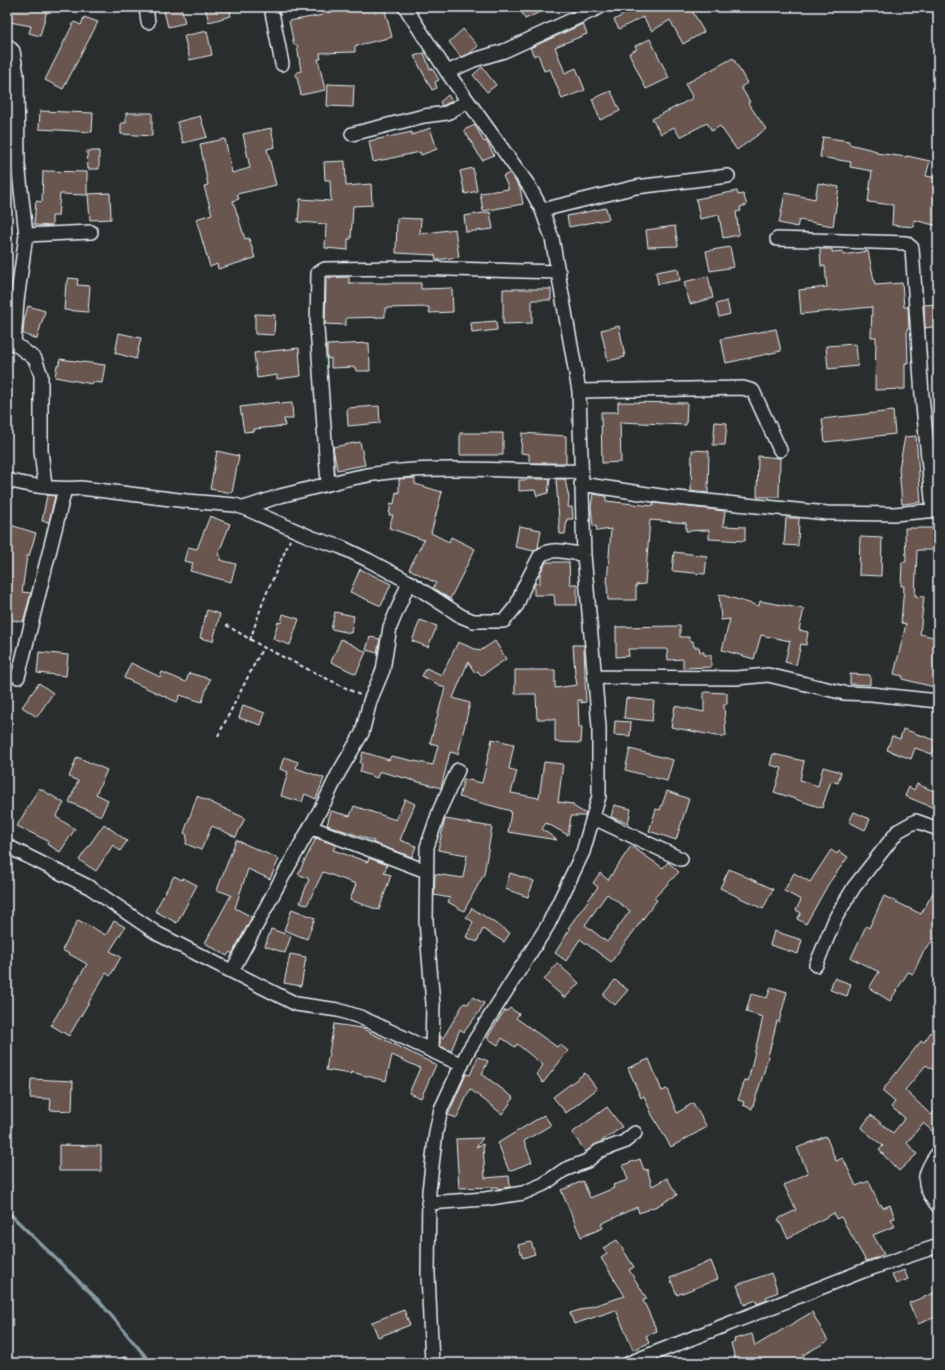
<svg xmlns="http://www.w3.org/2000/svg" width="945" height="1370" viewBox="0 0 945 1370" font-family="'Comic Neue',sans-serif">
<rect width="100%" height="100%" fill="#2a2d2e"/>
<filter id="ink" filterUnits="userSpaceOnUse"><feTurbulence type="fractalNoise" baseFrequency=".025" numOctaves="2"/><feDisplacementMap in="SourceGraphic" scale="8" xChannelSelector="R" yChannelSelector="G"/><feConvolveMatrix kernelMatrix="1 2 1 2 8 2 1 2 1" color-interpolation-filters="sRGB"/></filter>
<g filter="url(#ink)">
<g fill="none" stroke-linecap="round" stroke-linejoin="round">
<path stroke="#879ba3" stroke-width="3.5" d="M7,1211L99,1301L151,1363"/>
</g>
<path fill="#67574f" stroke="#e8f1f8" fill-rule="evenodd" d="M13,7H48L40,36L29,33L31,26L10,22Z
M163,7H181L185,23L168,27Z
M205,7H229L231,16L209,22Z
M322,7H384L392,37L355,46V52L320,53L321,59H318L325,90L301,95L296,73L301,71L297,45H294L289,21L323,15Z
M529,7H551L525,19L521,11Z
M637,7H690L704,32L683,44L670,20L652,31L643,17L619,29L614,20Z
M84,17L98,22L63,89L45,80L74,22L81,25Z
M583,24L587,34L555,47L565,73L576,68L585,90L562,99L550,69L544,71L538,54L534,56L530,48Z
M463,29L478,46L469,54L461,57L449,42Z
M207,31L212,55L190,60L184,36Z
M650,39L669,78L646,89L629,53L637,49L635,46Z
M424,53L430,69L432,68L439,80L435,82L437,88L432,90L414,56Z
M733,58L747,83L741,87L750,102L748,103L766,129L737,150L720,126L712,131L707,123L680,137L674,127L661,134L652,119L693,98L685,84Z
M482,67L496,85L487,92L473,75Z
M328,84L354,85L353,107L327,106Z
M611,91L620,111L600,120L592,99Z
M448,95L452,101L442,106L440,102Z
M40,111L93,113L92,132L39,129Z
M126,113H152V136L121,134V123H126Z
M200,116L207,137L183,143L177,122Z
M475,125L484,142L486,141L494,155L482,160L464,130Z
M271,128L275,147L267,149L276,185L237,194L239,199L233,201L245,239L249,238L255,258L218,269L217,264L210,267L196,219L212,214L204,186L208,185L200,144L225,139L232,173L250,168L243,134Z
M430,128L437,149L421,155L420,152L373,162L369,141L412,132V135Z
M823,137L849,141V144L877,151L876,153L907,157V156L930,161L926,176L938,178V226L914,220V227L892,225L893,205L868,202L872,171L850,167L851,162L820,157Z
M87,151H99V169H88Z
M345,161L346,186L371,184L372,205L353,206L351,239H348V250L325,248L326,224L298,222L300,199L331,201L330,180H325L324,162Z
M473,168L477,191L465,194L460,171Z
M43,171L87,172V195L60,194L58,216H52V226L34,225L36,201L42,202Z
M510,173L520,188L523,204L483,211L480,193L509,189L503,176Z
M818,183L839,187L833,226L799,220L797,227L779,223L785,193L815,199Z
M737,191L738,195L743,194L747,205L740,207L741,211L736,212L739,235L723,238L719,215L700,219L696,199Z
M110,193L111,219L90,220L88,194Z
M606,208L609,219L569,227L567,216Z
M490,212L493,229L466,232L464,216Z
M397,218L421,219L420,234L455,229L459,257L436,260L435,255L396,253Z
M675,226L678,246L648,247L646,230Z
M730,247L734,267L710,271L706,251Z
M820,249H832V252L843,251V255L868,251L875,285L902,283L904,307H908L909,329H907L908,363H905V389L875,390L876,337H871L872,307L801,314L799,290L827,287L825,266H821Z
M678,268L680,280L658,284L656,272Z
M708,276L713,298L690,304L684,282Z
M349,277V283H421V289L452,288L453,312L429,313V307L385,308V317L346,318V325L325,324L326,278Z
M68,278L78,279L77,285L90,286L88,312L64,310L66,283H68Z
M503,289H551V300H532V323L503,324Z
M727,301L730,314L719,317L716,304Z
M938,304V326L925,328L924,305Z
M28,306L45,311L37,339L23,334L24,321Z
M255,314L275,315L274,335L255,334Z
M496,321L497,330L472,333L471,323Z
M619,326L625,357L608,361L601,330Z
M776,329L781,351L726,363L721,339Z
M119,333L141,338L136,359L115,353Z
M369,343L370,371H356L355,367L331,368V358L327,359V345Z
M856,344L858,366L828,369L826,346Z
M299,348L301,376L277,379V375L257,378L254,353Z
M60,359L105,365L102,383L92,382V384L55,377L57,365H59Z
M279,402L280,404L292,403L293,419H284L285,426L254,429L255,431L244,432L240,407Z
M618,402L687,403L686,425L620,422L621,462L602,463L601,412H618Z
M379,406L380,423L348,426L347,408Z
M893,411L895,434L825,442L822,419Z
M715,422L727,423L725,445H713Z
M460,433H503V455H460Z
M522,433L566,436V463H529V454L521,453Z
M916,436L921,502L902,504L899,468L905,437Z
M360,442L365,465L337,470L333,447Z
M692,450L709,451L708,493L691,491Z
M217,451L239,456L232,493L210,489Z
M758,456L780,458L779,497H757Z
M415,478V484L442,492L431,533L449,542L451,537L475,549L450,599L433,588L436,583L409,569L424,540L389,528L393,515H389L391,503L394,504L396,492L399,493V479Z
M527,479H550L548,493L537,496L535,490L519,491V480H527Z
M556,479H565L569,498L568,507H572L573,519H567L565,534H560Z
M593,494L606,496V501L653,506L654,503L725,511L723,526L745,527V541L709,539V530L686,531V523L650,520L645,584L636,585V600H608L607,584L611,529L597,531L596,526H593L591,507Z
M47,495L55,496L49,522L42,521Z
M210,516L230,524L218,555L221,556L220,560L236,564L231,582L190,571L193,563L184,561L188,547L197,549Z
M786,518H799L798,546L784,545Z
M7,524L36,533L29,556H27L22,592L31,593L23,622L7,619Z
M519,526L541,530L538,548L534,551L515,547Z
M905,528H935V550H917L915,596L924,597L920,634L938,638V669L934,687L902,679L903,676L894,674L906,624L901,623L904,586H901L902,562H906Z
M860,537L882,538L881,576L859,575Z
M674,552L707,556L705,574L672,571Z
M546,562H569L570,584H577V605H555L554,595H534V584L540,583V573Z
M360,569L391,584L381,606L350,592Z
M719,594L759,606L760,601L804,609L799,630L808,632L806,645L801,644L796,665L785,662L790,641L761,635L754,659L722,650L730,619L721,620Z
M207,610L220,614L213,641L200,638Z
M335,612L354,616L351,633L331,629Z
M283,614L299,619L290,645L273,639L278,622L281,623Z
M420,620L437,626L428,647L412,641Z
M680,626V637H689V641H693L694,647H699L700,652H704V655H711V667L683,668V659L668,660L667,649H628L629,656L616,657V627Z
M370,637L380,639L377,653L366,650Z
M341,639L366,652L356,674L331,662Z
M495,641L506,659L481,676L478,671L475,673L468,662L453,698L470,703L458,754L450,752L441,788L382,772H379L377,778L360,772L362,764L360,763L363,752L389,760L391,756L433,765L438,745L430,743L445,688L422,676L426,668L442,675L458,642L480,651Z
M573,645H584V648L586,702L581,703V700H578L579,727H582L581,743L555,742V719H537L536,694H515V670H555V688L577,685L575,673Z
M39,652L68,655L66,676L37,673Z
M131,663L160,677L162,672L186,682L189,673L210,679L202,702L180,695L177,702L124,678Z
M850,674L870,675V685L850,684Z
M39,683L53,693L37,717L22,707Z
M704,692L727,693V704H724L726,736H716L671,727L675,706L704,712Z
M626,698L654,701L652,721L624,718Z
M243,705L265,713L261,725L239,718Z
M615,721L631,722L630,736L614,735Z
M903,729L937,741L932,754L915,748L911,759L887,750L892,736L900,739Z
M492,739L514,744L509,769L517,771L511,793L539,798L544,762L563,764L558,802L573,804V806L586,814L585,816H571L568,835L546,823L542,829L557,840L508,832L511,811L459,797L464,779L482,783Z
M630,749L673,760L667,781L625,770Z
M773,754L804,761L800,780L818,786L823,767L841,772L838,783L831,781L822,808L774,792L782,768L770,765Z
M77,757L107,770L96,794L108,800L101,816L69,802L78,781L69,777Z
M284,757L298,762L296,768L324,778L316,799L305,794L302,802L281,796L288,772L280,769Z
M917,784L936,792L933,797L938,799L934,808L905,796L909,787L914,790Z
M39,788L64,803L56,817L75,829L60,852L47,844L48,841L17,826Z
M667,791L689,799L676,840L649,831L656,809L660,810Z
M197,796L245,818L236,837L212,826L201,850L186,844L187,835L184,833Z
M405,799L415,804L400,840L416,846L412,857L373,843L374,841L327,825L331,811L350,816L354,806L396,820Z
M614,805L631,809L628,823L611,817Z
M854,812L870,819L865,830L849,822Z
M445,819L492,827L484,874L464,911L448,902L450,898L434,895L435,874L463,878L467,855L438,850Z
M104,824L127,841L120,851L113,845L96,871L79,860Z
M316,838L336,845L333,850L368,862L369,858L387,865L384,873L391,875L379,910L350,900L356,884L323,872L307,905L300,903L309,879L298,874Z
M236,840L279,859L270,879L248,869L235,908L252,917L232,954L230,952L227,956L205,943L231,895L217,890Z
M631,846L663,868L668,862L679,872L654,898L657,900L611,962L580,939L566,961L555,953L570,929L568,928L598,887L593,883L600,873L608,880ZM607,894L630,911L607,942L585,925Z
M831,850L837,854L839,851L848,857L829,883L806,924L797,919L801,913L796,910L801,900L784,891L794,873L810,882Z
M729,869L773,889L763,909L720,888Z
M510,873L534,881L528,897L505,889Z
M174,876L182,880L183,878L197,885L177,923L155,911Z
M938,884V935L924,950L913,974L908,972L890,1001L869,988L879,972L851,958L866,926L869,928L884,896L921,914Z
M472,908L510,933L504,942L483,929L477,942L466,937L473,922L466,917Z
M292,909L315,918L307,939L284,930Z
M78,920L106,935L114,921L125,927L110,951L121,957L110,976L106,973L69,1036L51,1025L87,964L62,950Z
M271,929L291,936L285,953L265,946Z
M774,931L802,940L798,954L770,945Z
M290,954L306,957L301,986L284,983Z
M557,963L579,983L565,998L544,980Z
M834,978L851,984L847,996L830,990Z
M615,980L628,990L615,1005L603,995Z
M771,987L787,992L779,1022L777,1021L764,1072L752,1109L743,1105L744,1102L738,1100L745,1080L748,1081L763,1017L746,1012L751,994L767,998Z
M472,997L484,1003L479,1012L464,1032L460,1029L451,1051L440,1046V1036L443,1038L464,1003L468,1004Z
M510,1008L519,1014L516,1018L557,1047L560,1044L568,1051L543,1083L537,1074L543,1065L517,1044L515,1047L502,1038L498,1045L487,1038L505,1010L507,1011Z
M334,1024L361,1028L436,1065L421,1098L409,1093L420,1068L392,1055L386,1081L351,1072V1074L326,1070Z
M931,1032L938,1037V1073L926,1065L905,1090L931,1115L938,1107V1136L923,1123L907,1143L917,1154L899,1171L879,1150L883,1146L861,1128L871,1115L893,1133L905,1118L891,1107L895,1102L882,1091L921,1041L924,1042Z
M478,1057L488,1061L482,1074L514,1098L502,1114L470,1089L457,1118L448,1115L466,1074L470,1075Z
M649,1059L662,1091L667,1089L677,1113L693,1103L707,1127L671,1147L652,1115L644,1096L641,1098L628,1068Z
M585,1073L597,1089L566,1113L553,1097Z
M31,1079L73,1081L72,1111L50,1110L51,1099L30,1098Z
M607,1107L622,1127L586,1152L572,1133Z
M544,1115L551,1125L524,1141L532,1162L509,1171L498,1143Z
M826,1136L836,1161L843,1158L856,1186L869,1181L879,1205L881,1204L883,1208L890,1205L895,1218L891,1219L895,1226L873,1235L884,1254L876,1258L866,1261L841,1217L836,1219L834,1213L788,1238L778,1219L796,1210L784,1185L808,1173L797,1148Z
M483,1138L476,1147L483,1144L485,1178L509,1176L510,1187L498,1189V1187L459,1188L456,1139Z
M59,1145L101,1146V1171H59Z
M640,1159L644,1170L647,1169L652,1186L667,1178L677,1195L657,1206L639,1213L637,1207L601,1224L603,1228L581,1237L561,1190L583,1181L590,1198L614,1188L613,1185L628,1180L623,1165Z
M617,1240L634,1267L629,1270L647,1299L643,1300L657,1331L646,1336L649,1343L633,1350L616,1310L574,1324L570,1313L625,1296L601,1258L607,1254L603,1248Z
M531,1242L535,1254L523,1258L518,1245Z
M711,1261L718,1279L677,1295L670,1278Z
M904,1270L908,1279L896,1284L892,1275Z
M771,1273L778,1292L766,1297L767,1300L757,1304L756,1300L744,1305L737,1285Z
M934,1293L938,1303V1316L918,1324L909,1303Z
M404,1310L410,1325L378,1337L372,1322Z
M812,1312L828,1341L803,1355L808,1363H736L731,1343L735,1342L734,1339L752,1334L755,1346Z"/>
<g fill="none" stroke-linecap="round" stroke-linejoin="round">
<defs>
<path id="service" d="M123,1363L125,1361"/>
<path id="minor" d="M146,7L148,22
M271,7L282,64
M405,7L447,72L529,186L542,210L552,238L579,391L584,555L599,727V796L583,852L548,925L468,1051L441,1109L436,1132L429,1191L428,1274L432,1363
M7,45L13,51L17,75L18,163L26,235L91,232
M447,72L474,60L504,51L600,7
M352,134L424,116L447,113L468,101
M542,210L636,187L728,176
M777,239L906,243L912,248L922,395L933,510
M559,272L413,268L325,269L318,273L317,328L328,484C412,459 495,473 581,471
M7,342L14,343L35,359L41,375V450L45,486
M14,343L17,301L26,235
M579,391L743,388L753,391L780,450
M7,480C31,486 56,490 81,488L187,501L235,505L244,508L313,538L341,547L368,560L409,582L461,616L473,621H504L517,605L523,589L540,556C551,546 571,553 584,555
M581,484L667,497L827,513L894,514L938,510
M244,508L280,496L328,484
M18,677L65,489
M596,677L736,678L768,675L844,693L871,694L938,701
M594,818L681,859
M310,827L426,871
M7,846L89,887L158,934L296,1004L338,1010L360,1017L462,1065
M816,965L836,917L854,887L898,831L916,821L938,829
M232,971L278,885L325,801L338,774L362,733L370,701L383,670L390,627L409,582
M432,1051L433,1004L426,921L427,847L440,809L458,770
M938,1153C922,1174 921,1185 938,1206
M428,1203L485,1199L523,1193L544,1184L564,1170L587,1161L599,1151L624,1142L635,1133
M629,1363L863,1271L938,1246"/>
</defs>
<use href="#service" stroke="#e8f1f8" stroke-width="9"/>
<use href="#minor" stroke="#e8f1f8" stroke-width="16"/>
<path stroke="#e8f1f8" stroke-width="2" stroke-dasharray="4 3" stroke-linecap="butt" d="M226,625L263,647L360,695
M250,640L264,599L290,540
M218,736L263,647"/>
<use href="#service" stroke="#2a2d2e" stroke-width="6"/>
<use href="#minor" stroke="#2a2d2e" stroke-width="13"/>
</g>
</g>
<rect width="945" height="1370" fill="none" stroke="#2a2d2e" stroke-width="24"/>
<rect x="12" y="12" width="921" height="1346" fill="none" stroke="#e8f1f8" stroke-width="1.5" filter="url(#ink)"/>
</svg>
